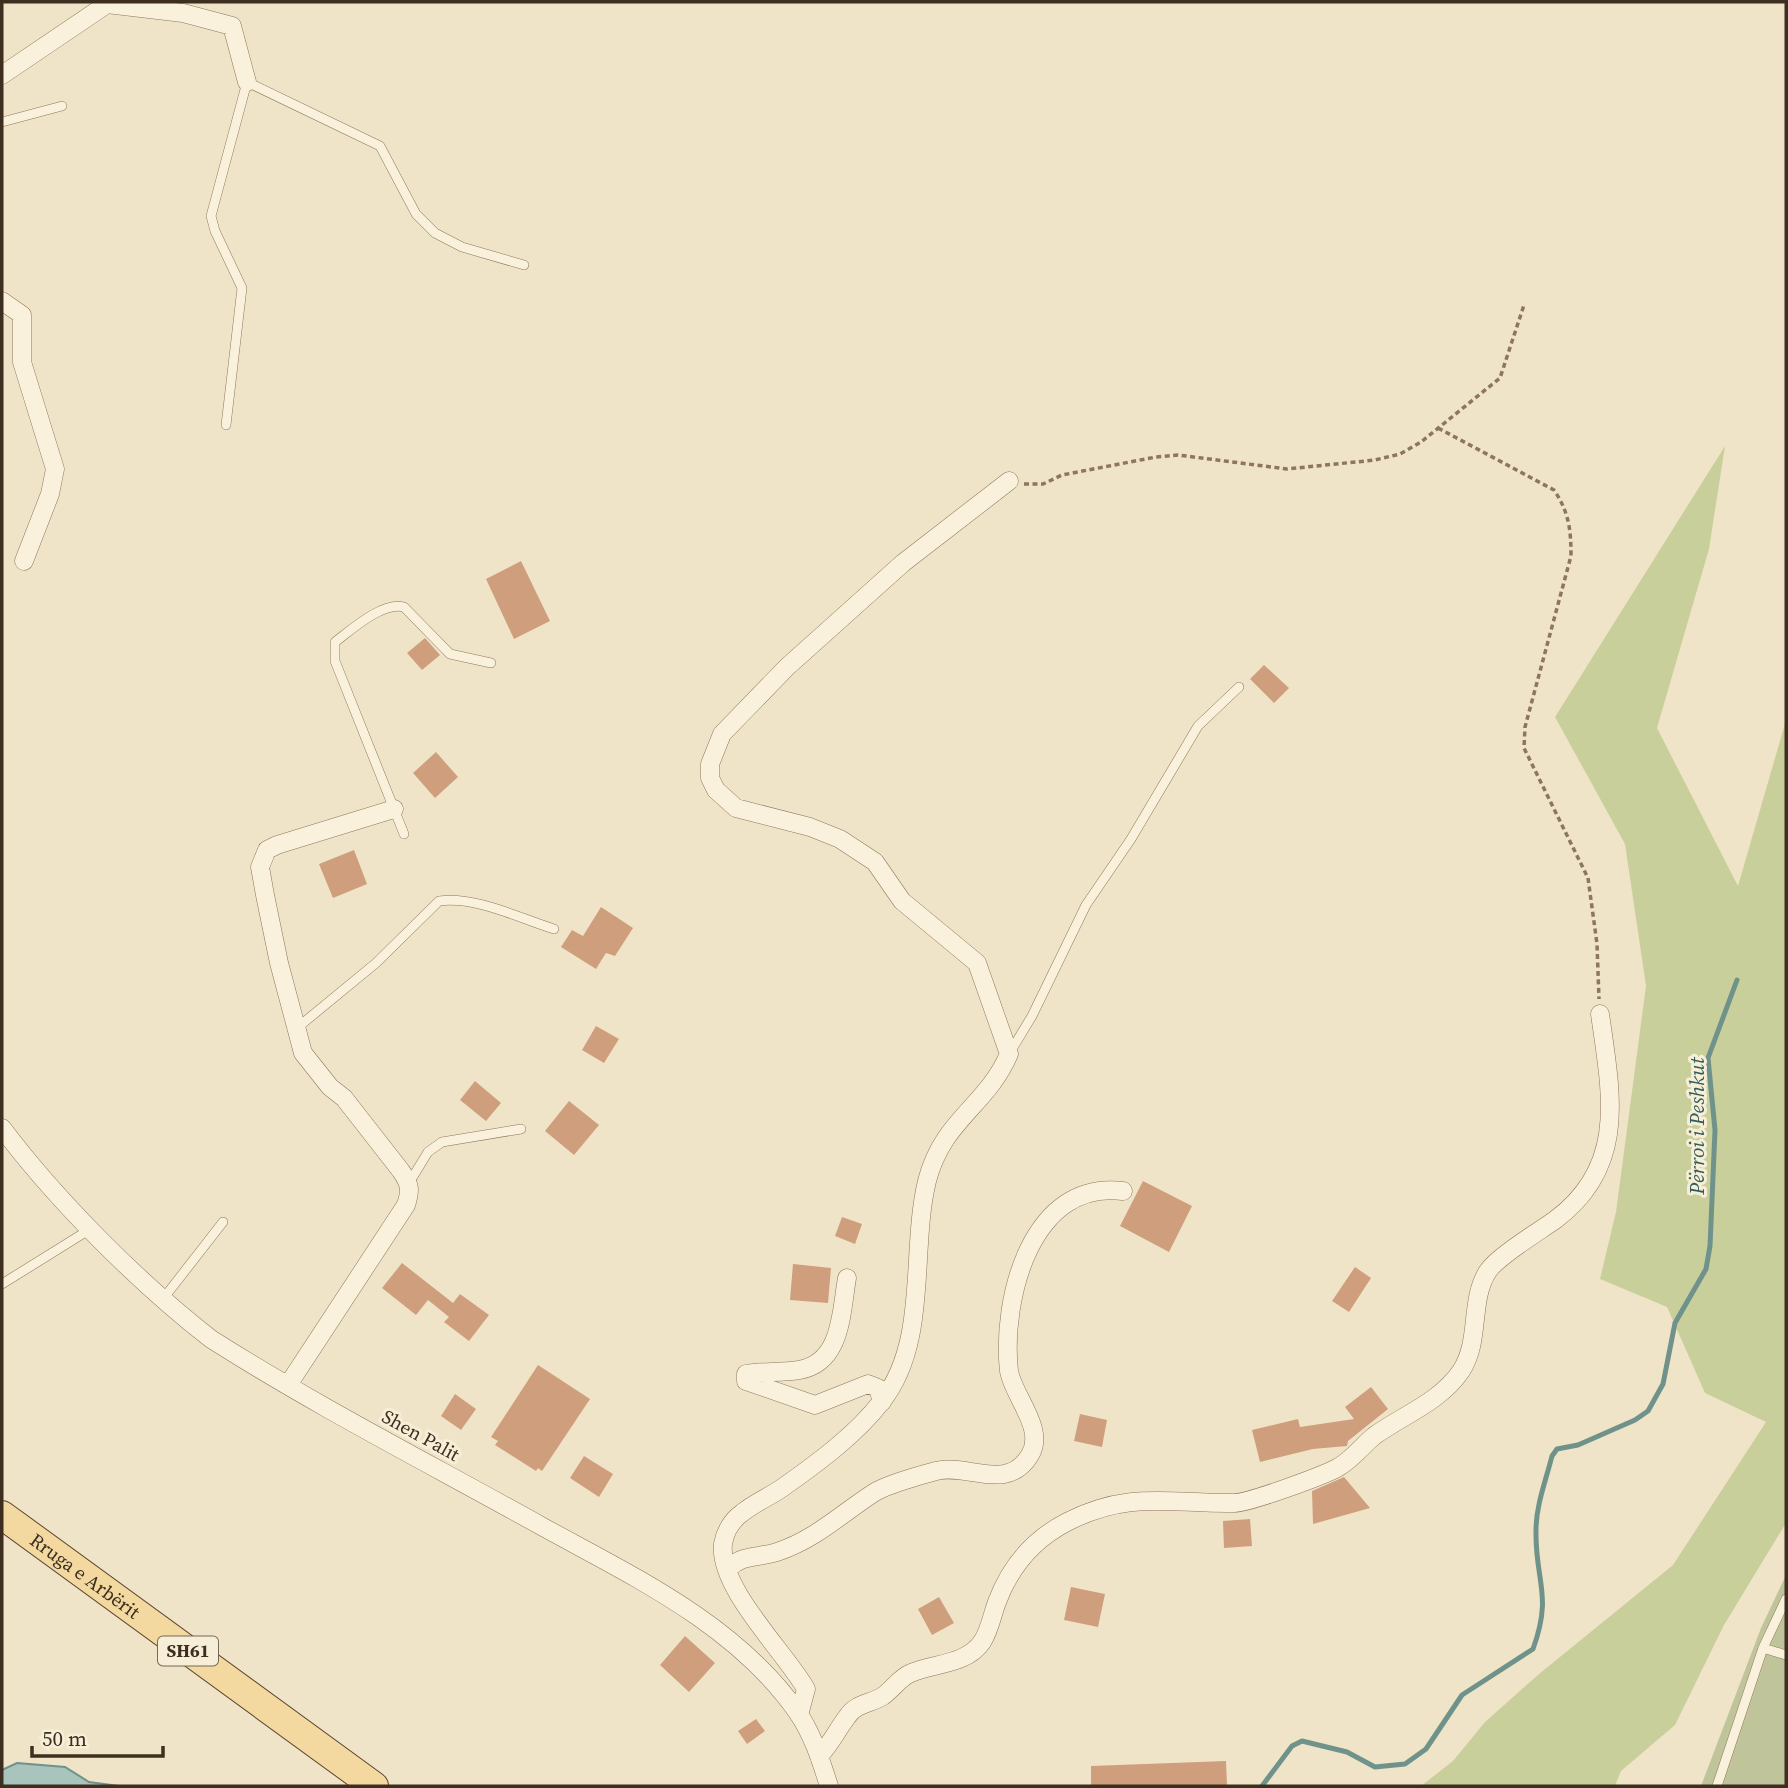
<svg xmlns="http://www.w3.org/2000/svg" width="1788" height="1788" viewBox="0 0 1788 1788" font-family="'Source Serif 4',serif">
<rect width="100%" height="100%" fill="#f0e4c8"/>
<path fill="#c9cf9b" d="M1725,446L1709,549L1657,728L1738,886L1786,720V1523L1724,1625L1675,1725L1621,1771L1615,1786H1421L1453,1761L1485,1722L1539,1674L1673,1565L1766,1422L1705,1393L1667,1307L1600,1279L1616,1212L1646,986L1625,844L1555,717Z"/>
<path fill="#bfc49a" d="M1786,1575V1786H1701L1761,1628Z"/>
<path fill="#a9c4bc" stroke="#6f938a" stroke-width="2" d="M17,1763L65,1767L89,1782L119,1786H2V1770Z"/>
<g fill="none" stroke-linecap="round" stroke-linejoin="round">
<path stroke="#6f938a" stroke-width="5" d="M1262,1786L1292,1746L1302,1741L1347,1752L1375,1767L1405,1764L1426,1749L1462,1695L1533,1649C1553,1594 1535,1582 1536,1530C1536,1505 1546,1480 1552,1456L1557,1449L1578,1445L1635,1420L1648,1411L1663,1384L1675,1323L1706,1269L1710,1246L1715,1130L1708,1058L1737,980"/>
</g>
<path fill="#cf9f7d" d="M521,561L550,621L514,639L486,579Z
M425,638L440,655L422,670L407,653Z
M1264,665L1289,688L1274,703L1250,679Z
M436,752L458,777L435,798L413,773Z
M354,850L367,884L333,898L319,864Z
M601,907L633,928L615,956L606,953L596,969L561,947L572,930L583,936Z
M596,1026L619,1039L604,1063L582,1050Z
M475,1081L501,1103L486,1121L460,1100Z
M569,1101L599,1125L574,1155L545,1131Z
M1143,1181L1192,1206L1169,1252L1120,1226Z
M842,1217L862,1224L855,1244L835,1236Z
M402,1263L453,1303L460,1294L489,1315L469,1341L444,1322L449,1317L428,1300L416,1315L382,1288Z
M793,1264L831,1268L828,1303L790,1300Z
M1355,1267L1371,1278L1349,1312L1332,1301Z
M538,1365L590,1399L542,1471L538,1468L536,1471L495,1445L498,1441L491,1437Z
M1371,1387L1388,1409L1348,1441L1347,1446L1313,1449L1260,1462L1252,1430L1298,1419L1300,1427L1354,1419L1345,1407Z
M455,1394L476,1409L461,1430L441,1416Z
M1080,1414L1107,1420L1102,1447L1074,1441Z
M584,1456L613,1474L599,1497L570,1478Z
M1344,1477L1370,1508L1313,1524L1312,1491Z
M1250,1519L1252,1546L1224,1548L1223,1521Z
M1071,1587L1105,1594L1098,1627L1064,1620Z
M939,1597L954,1623L932,1635L918,1609Z
M685,1636L715,1663L689,1692L660,1665Z
M756,1719L765,1731L747,1744L738,1731Z
M1226,1761L1227,1785L1091,1786V1766Z"/>
<g fill="none" stroke-linecap="round" stroke-linejoin="round">
<defs>
<path id="lane" d="M2,122L62,106
M226,425L242,288L215,231L211,216L247,82L380,146L416,214L435,233L462,247L524,265
M404,834L335,661V642C351,630 383,601 404,607L450,654L491,663
M297,1028L376,963L439,901C476,896 519,918 554,929
M1009,1054L1032,1016L1086,905L1131,839L1198,726L1239,687
M409,1183L428,1152L442,1142L521,1129
M2,1284L92,1228
M163,1299L223,1222
M1763,1648L1786,1655
M1717,1786L1763,1648L1786,1599"/>
<path id="street" d="M107,4L183,13L232,26L247,82
M2,75L110,2
M2,301L22,315V362L55,469L50,494L24,561
M2,1128C57,1201 139,1283 211,1339C318,1407 432,1465 543,1527C634,1577 737,1625 798,1713C813,1735 821,1761 829,1786
M847,1278C841,1312 842,1363 799,1370C781,1373 764,1371 746,1374V1381L815,1405L868,1384L878,1388L882,1402
M288,1385L406,1205C411,1190 410,1184 401,1171L344,1098L330,1087L303,1053L279,963L265,895L260,867L267,850L277,845L394,809
M729,1568C743,1554 759,1558 777,1552C814,1540 840,1515 872,1494C883,1486 921,1475 936,1471C968,1463 1007,1493 1030,1455C1046,1429 1013,1396 1009,1371C1001,1300 1031,1179 1123,1191
M799,1715L806,1689C786,1653 718,1588 723,1544C725,1532 732,1520 742,1513C754,1503 769,1497 782,1488C816,1464 856,1435 882,1401C929,1341 910,1251 927,1181C943,1119 986,1107 1009,1054L977,963L902,901L875,862L840,839L810,827L736,808L716,790L710,778V764L722,734L787,667L903,563L1009,481
M819,1756C831,1744 837,1730 847,1717C856,1703 870,1704 883,1696C893,1689 899,1678 911,1673C934,1663 966,1665 982,1642C990,1630 992,1615 997,1602C1010,1567 1034,1539 1067,1522C1129,1490 1171,1504 1234,1503C1249,1503 1322,1476 1337,1468C1352,1460 1362,1446 1374,1436C1403,1415 1440,1402 1461,1371C1481,1341 1469,1300 1488,1271C1498,1256 1538,1232 1555,1220C1628,1166 1611,1093 1600,1014"/>
<g id="primary">
<path id="s1" d="M2,1515L374,1786"/>
</g>
</defs>
<use href="#lane" stroke="#8d765c" stroke-width="10"/>
<use href="#street" stroke="#8d765c" stroke-width="19"/>
<use href="#primary" stroke="#5b4430" stroke-width="30"/>
<path stroke="#8d765c" stroke-width="3.5" stroke-dasharray="5 3.5" stroke-linecap="butt" d="M1438,428L1554,490C1569,512 1571,530 1571,556L1525,727L1524,748L1588,878L1597,944L1599,999
M1024,484H1043L1062,475L1156,457L1178,455L1287,469L1375,460L1400,454L1421,442L1500,378L1524,305"/>
<use href="#lane" stroke="#faf1dc" stroke-width="9"/>
<use href="#street" stroke="#faf1dc" stroke-width="18"/>
<use href="#primary" stroke="#f3d9a0" stroke-width="28"/>
</g>
<g text-anchor="middle" stroke-width="6" stroke-linejoin="round" paint-order="stroke">
<rect fill="#f7eed8" stroke="#756857" stroke-width="2" x="158" y="1636.5" width="60" height="29" rx="5"/>
<g font-size="18" font-weight="bold" fill="#3d2e20">
<text x="188" y="1657">SH61</text>
</g>
<g font-size="19" fill="#3d2e20" stroke="#f7eed8">
<text transform="translate(421 1435) rotate(29)" y="7">Shen Palit</text>
<text dy="7" stroke="none"><textPath href="#s1" startOffset="103">Rruga e Arbërit</textPath></text>
</g>
<g font-size="21" font-style="italic" fill="#2f5d5a" stroke="#f7eed8">
<text transform="translate(1697 1126) rotate(-90)" y="7">Përroi i Peshkut</text>
</g>
</g>
<rect width="1788" height="1788" fill="none" stroke="#3d2e20" stroke-width="7"/>
<path d="M32 1746v10h131v-10" fill="none" stroke="#3d2e20" stroke-width="3.5"/>
<text x="42" y="1746" font-size="21" fill="#3d2e20" stroke="#f7eed8" stroke-width="5" paint-order="stroke">50 m</text>
</svg>
